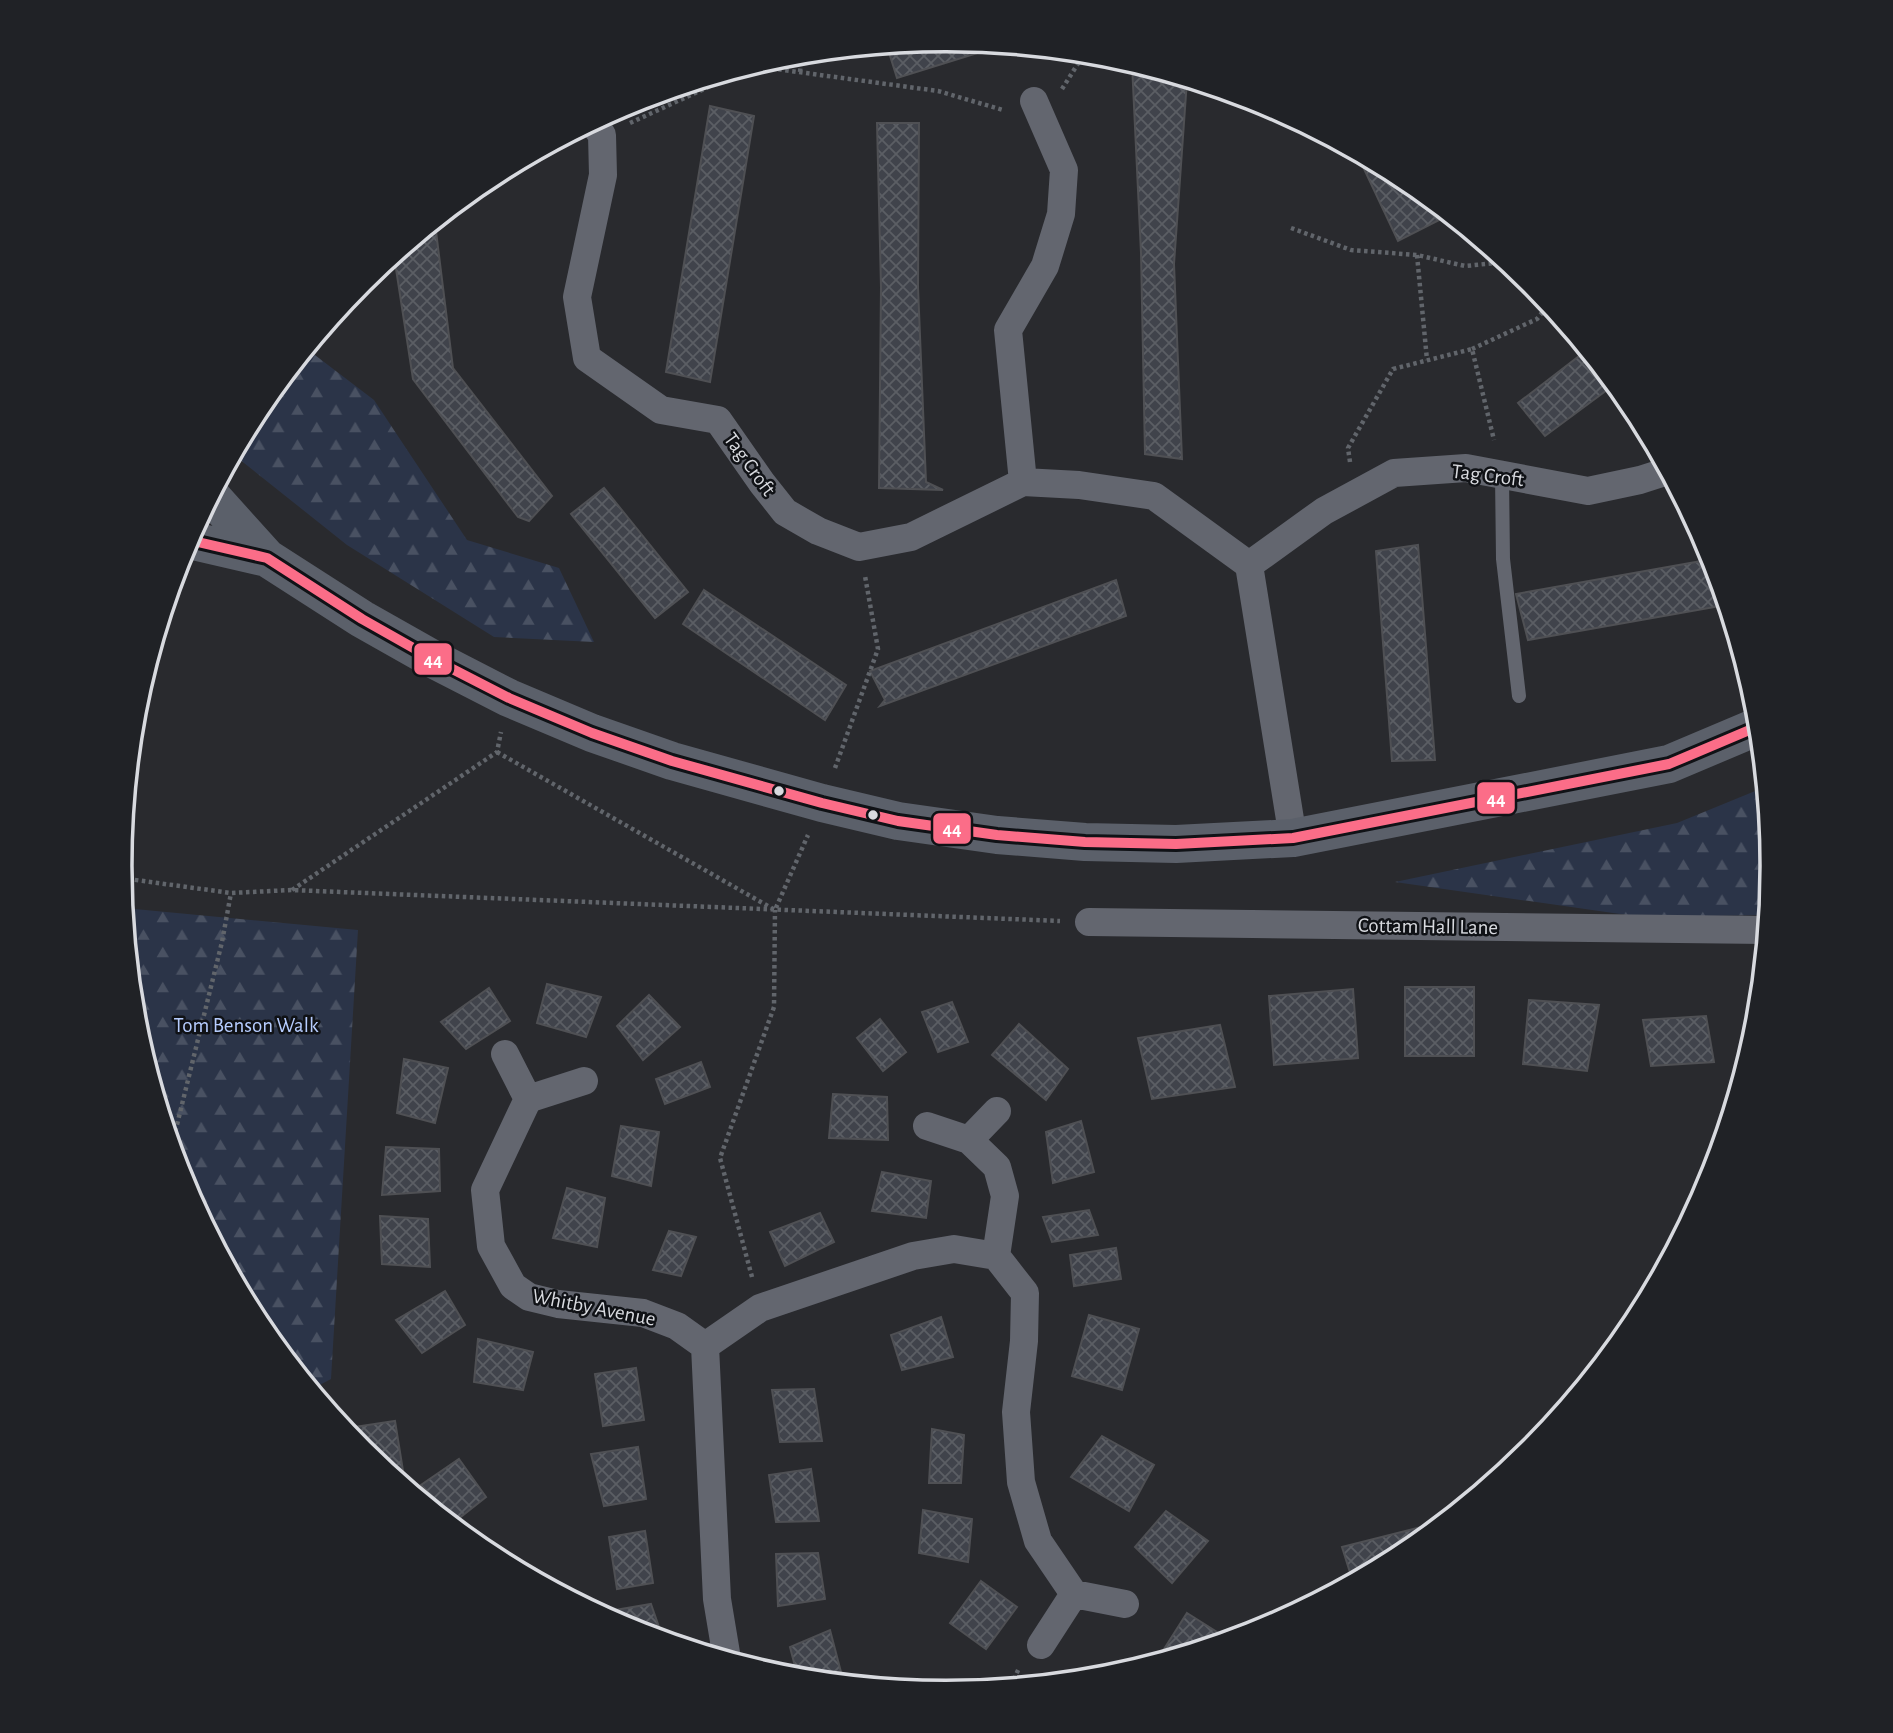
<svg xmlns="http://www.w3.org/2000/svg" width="1893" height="1733" viewBox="0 0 1893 1733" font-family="'Alegreya Sans',sans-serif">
<defs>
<pattern id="forest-firs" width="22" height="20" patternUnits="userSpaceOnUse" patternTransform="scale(1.75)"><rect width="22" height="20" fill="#2b3448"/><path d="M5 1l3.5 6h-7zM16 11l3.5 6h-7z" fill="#495162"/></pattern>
<pattern id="building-cross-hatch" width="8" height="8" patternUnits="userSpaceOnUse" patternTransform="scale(1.75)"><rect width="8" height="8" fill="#40434b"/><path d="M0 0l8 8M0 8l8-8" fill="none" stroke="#5b5e64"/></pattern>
</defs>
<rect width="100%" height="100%" fill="#292a2e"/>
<path fill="url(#forest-firs)" d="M307,349L374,400L467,540L559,568L594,642L494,637L347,545L234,455L260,407Z
M1765,787L1773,867L1768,915L1641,917L1395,882L1677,823Z
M124,908L358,930L331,1379L312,1389L259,1325L183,1182L136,1027Z"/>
<path fill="url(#building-cross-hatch)" stroke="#4f5054" stroke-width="2" d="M947,40L1000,46L897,78L887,46Z
M1132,64L1187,80L1174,264L1182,459L1145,454L1141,253Z
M710,106L754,116L710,382L666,372Z
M877,123H919L918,287L926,482L943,490L879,488L881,287Z
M1357,154L1406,180L1433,202L1443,218L1398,241Z
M435,223L453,368L552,496L529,521L518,517L413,379L394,256Z
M1587,350L1615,384L1545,436L1518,403Z
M604,488L688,592L655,618L571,514Z
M1418,545L1435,760L1392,761L1376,551Z
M1713,559L1726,605L1528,640L1516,594Z
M1116,580L1126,616L880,706L885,700L870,671Z
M704,590L846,685L825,720L683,624Z
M547,984L601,997L586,1037L537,1023Z
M1405,987H1474V1056H1405Z
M489,988L510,1021L466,1049L441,1022Z
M1353,989L1358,1058L1274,1065L1269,996Z
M649,995L680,1027L643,1060L617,1026Z
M1529,1000L1599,1005L1587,1071L1523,1064Z
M952,1002L968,1042L938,1052L922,1012Z
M1749,1014H1758L1750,1049Z
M1706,1016L1714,1062L1651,1066L1643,1020Z
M880,1019L906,1052L883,1071L857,1038Z
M1019,1024L1068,1069L1046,1100L992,1055Z
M1220,1025L1235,1087L1152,1099L1138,1038Z
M404,1059L448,1068L435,1123L397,1113Z
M701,1062L710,1087L665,1104L656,1079Z
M833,1094L887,1097L888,1140L829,1138Z
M1081,1121L1094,1172L1053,1183L1046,1132Z
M621,1126L659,1132L651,1186L612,1176Z
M386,1147L439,1149L440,1191L382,1195Z
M882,1172L931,1181L926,1218L872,1211Z
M567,1188L605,1198L597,1247L553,1238Z
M1089,1210L1098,1235L1052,1242L1043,1217Z
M820,1213L834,1242L785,1266L770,1232Z
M380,1216L428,1219L430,1267L382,1264Z
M669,1231L696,1237L681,1276L653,1270Z
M1116,1248L1121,1279L1074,1286L1070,1255Z
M445,1291L465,1325L422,1353L396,1320Z
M1089,1315L1139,1329L1122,1390L1072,1376Z
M941,1317L953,1357L902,1370L891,1335Z
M478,1339L533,1352L523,1390L474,1382Z
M636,1368L644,1420L603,1426L595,1374Z
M814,1389L822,1441L780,1442L772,1390Z
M395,1421L404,1477L396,1478L356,1444L354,1427Z
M932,1429L964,1435L961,1483H929Z
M1102,1436L1154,1465L1129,1511L1071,1477Z
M638,1447L646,1499L604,1506L591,1454Z
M459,1459L486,1497L453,1523L421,1485Z
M811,1469L819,1521L776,1522L769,1475Z
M923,1510L972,1519L968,1562L919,1553Z
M1166,1511L1208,1541L1172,1583L1135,1547Z
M1445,1521L1405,1554L1353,1582L1342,1547Z
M645,1531L653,1583L617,1589L609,1537Z
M818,1553L825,1599L778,1606L776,1554Z
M981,1581L1017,1607L986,1649L950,1623Z
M651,1604L660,1630L640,1633L630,1630L613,1621L609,1611Z
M1187,1613L1228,1639L1159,1661L1157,1660Z
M830,1630L842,1676L830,1681L798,1678L790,1647Z
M1135,1669L1107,1677L1085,1679V1671Z"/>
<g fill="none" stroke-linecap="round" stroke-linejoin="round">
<path stroke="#61656b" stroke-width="4.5" stroke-dasharray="3.5 3.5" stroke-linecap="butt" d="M800,72L802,54
M1062,89L1084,54
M630,123L754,66L938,91L1003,110
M1291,228L1351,250L1417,255L1465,266L1506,262
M1417,255L1427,360
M1472,349L1537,319L1549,304
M1350,462L1348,448L1393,369L1472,349L1494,440
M497,752L775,910L808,835
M835,768L878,649L865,576
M121,878L231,893L291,890L1060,921
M292,890L497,752L501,732
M172,1145L222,942L231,893
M752,1277L720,1158L774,1007L775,910
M1011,1686L1019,1668"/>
<path stroke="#63666f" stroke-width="14" d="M1502,475L1503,559L1519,696"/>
<path stroke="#63666f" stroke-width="28" d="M593,123L602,135L603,175L577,297L587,358L661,410L718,420L762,483L785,512L818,531L859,547L911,537L1023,482L1079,485L1154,496L1249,565L1324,511L1394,473L1466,468L1588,491L1640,480L1668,471
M1023,482L1008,330L1045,266L1061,214L1064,170L1034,101
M1249,565L1293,838
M1089,922L1766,930
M505,1054L528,1099L485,1190L491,1246L513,1286L529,1297L558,1304L643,1313L677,1326L705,1346L717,1599L727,1659
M528,1099L584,1081
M997,1111L969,1140L997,1167L1005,1196L996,1256L1025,1293L1024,1341L1016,1412L1021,1482L1038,1541L1074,1594L1125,1604
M927,1126L969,1140
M705,1346L760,1308L913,1256L954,1249L996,1256
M1041,1645L1074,1594"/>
<path stroke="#5b606a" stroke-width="38" d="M212,497L267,558L362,619L431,658L509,698L592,733L672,761L822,803L898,821L997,835L1085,842L1176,844L1293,838L1669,764L1759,726
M189,540L267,558"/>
<defs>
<path id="bus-1" d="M189,540L267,558L362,619L431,658L509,698L592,733L672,761L822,803L898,821L997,835L1085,842L1176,844L1293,838L1669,764L1759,726"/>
</defs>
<use href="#bus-1" stroke="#101216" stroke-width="16"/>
<use href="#bus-1" stroke="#fb6d88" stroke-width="10"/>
</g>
<g fill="#d8dadf" stroke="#101216" stroke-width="2.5">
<circle cx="779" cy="791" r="6"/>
<circle cx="873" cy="815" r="6"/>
</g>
<g text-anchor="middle" stroke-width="5" stroke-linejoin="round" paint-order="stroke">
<g font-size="21" fill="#d8dadf" stroke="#101216">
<text transform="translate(750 464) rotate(54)" y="7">Tag Croft</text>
<text transform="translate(1488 475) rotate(7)" y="7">Tag Croft</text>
<text transform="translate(1428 926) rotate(1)" y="7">Cottam Hall Lane</text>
<text transform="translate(594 1307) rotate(11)" y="7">Whitby Avenue</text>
</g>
<g font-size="21" fill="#b6ccfe" stroke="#101216">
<text x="246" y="1032">Tom Benson Walk</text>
</g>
</g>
<path d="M0 0H1893V1733H0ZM132 866a814 814 0 1 1 1628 0a814 814 0 1 1-1628 0Z" fill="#202226" fill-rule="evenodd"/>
<path fill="none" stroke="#d8dadf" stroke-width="3.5" d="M132 866a814 814 0 1 1 1628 0a814 814 0 1 1-1628 0Z"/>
<g stroke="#101216" stroke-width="2.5">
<rect x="413" y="642" width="40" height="34" rx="7" fill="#fb6d88"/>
<rect x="1476" y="781" width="40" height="34" rx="7" fill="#fb6d88"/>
<rect x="932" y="812" width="40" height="33" rx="7" fill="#fb6d88"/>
</g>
<g font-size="19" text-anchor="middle" font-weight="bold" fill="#fff">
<text x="433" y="666">44</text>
<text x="1496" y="805">44</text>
<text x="952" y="835">44</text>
</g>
</svg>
